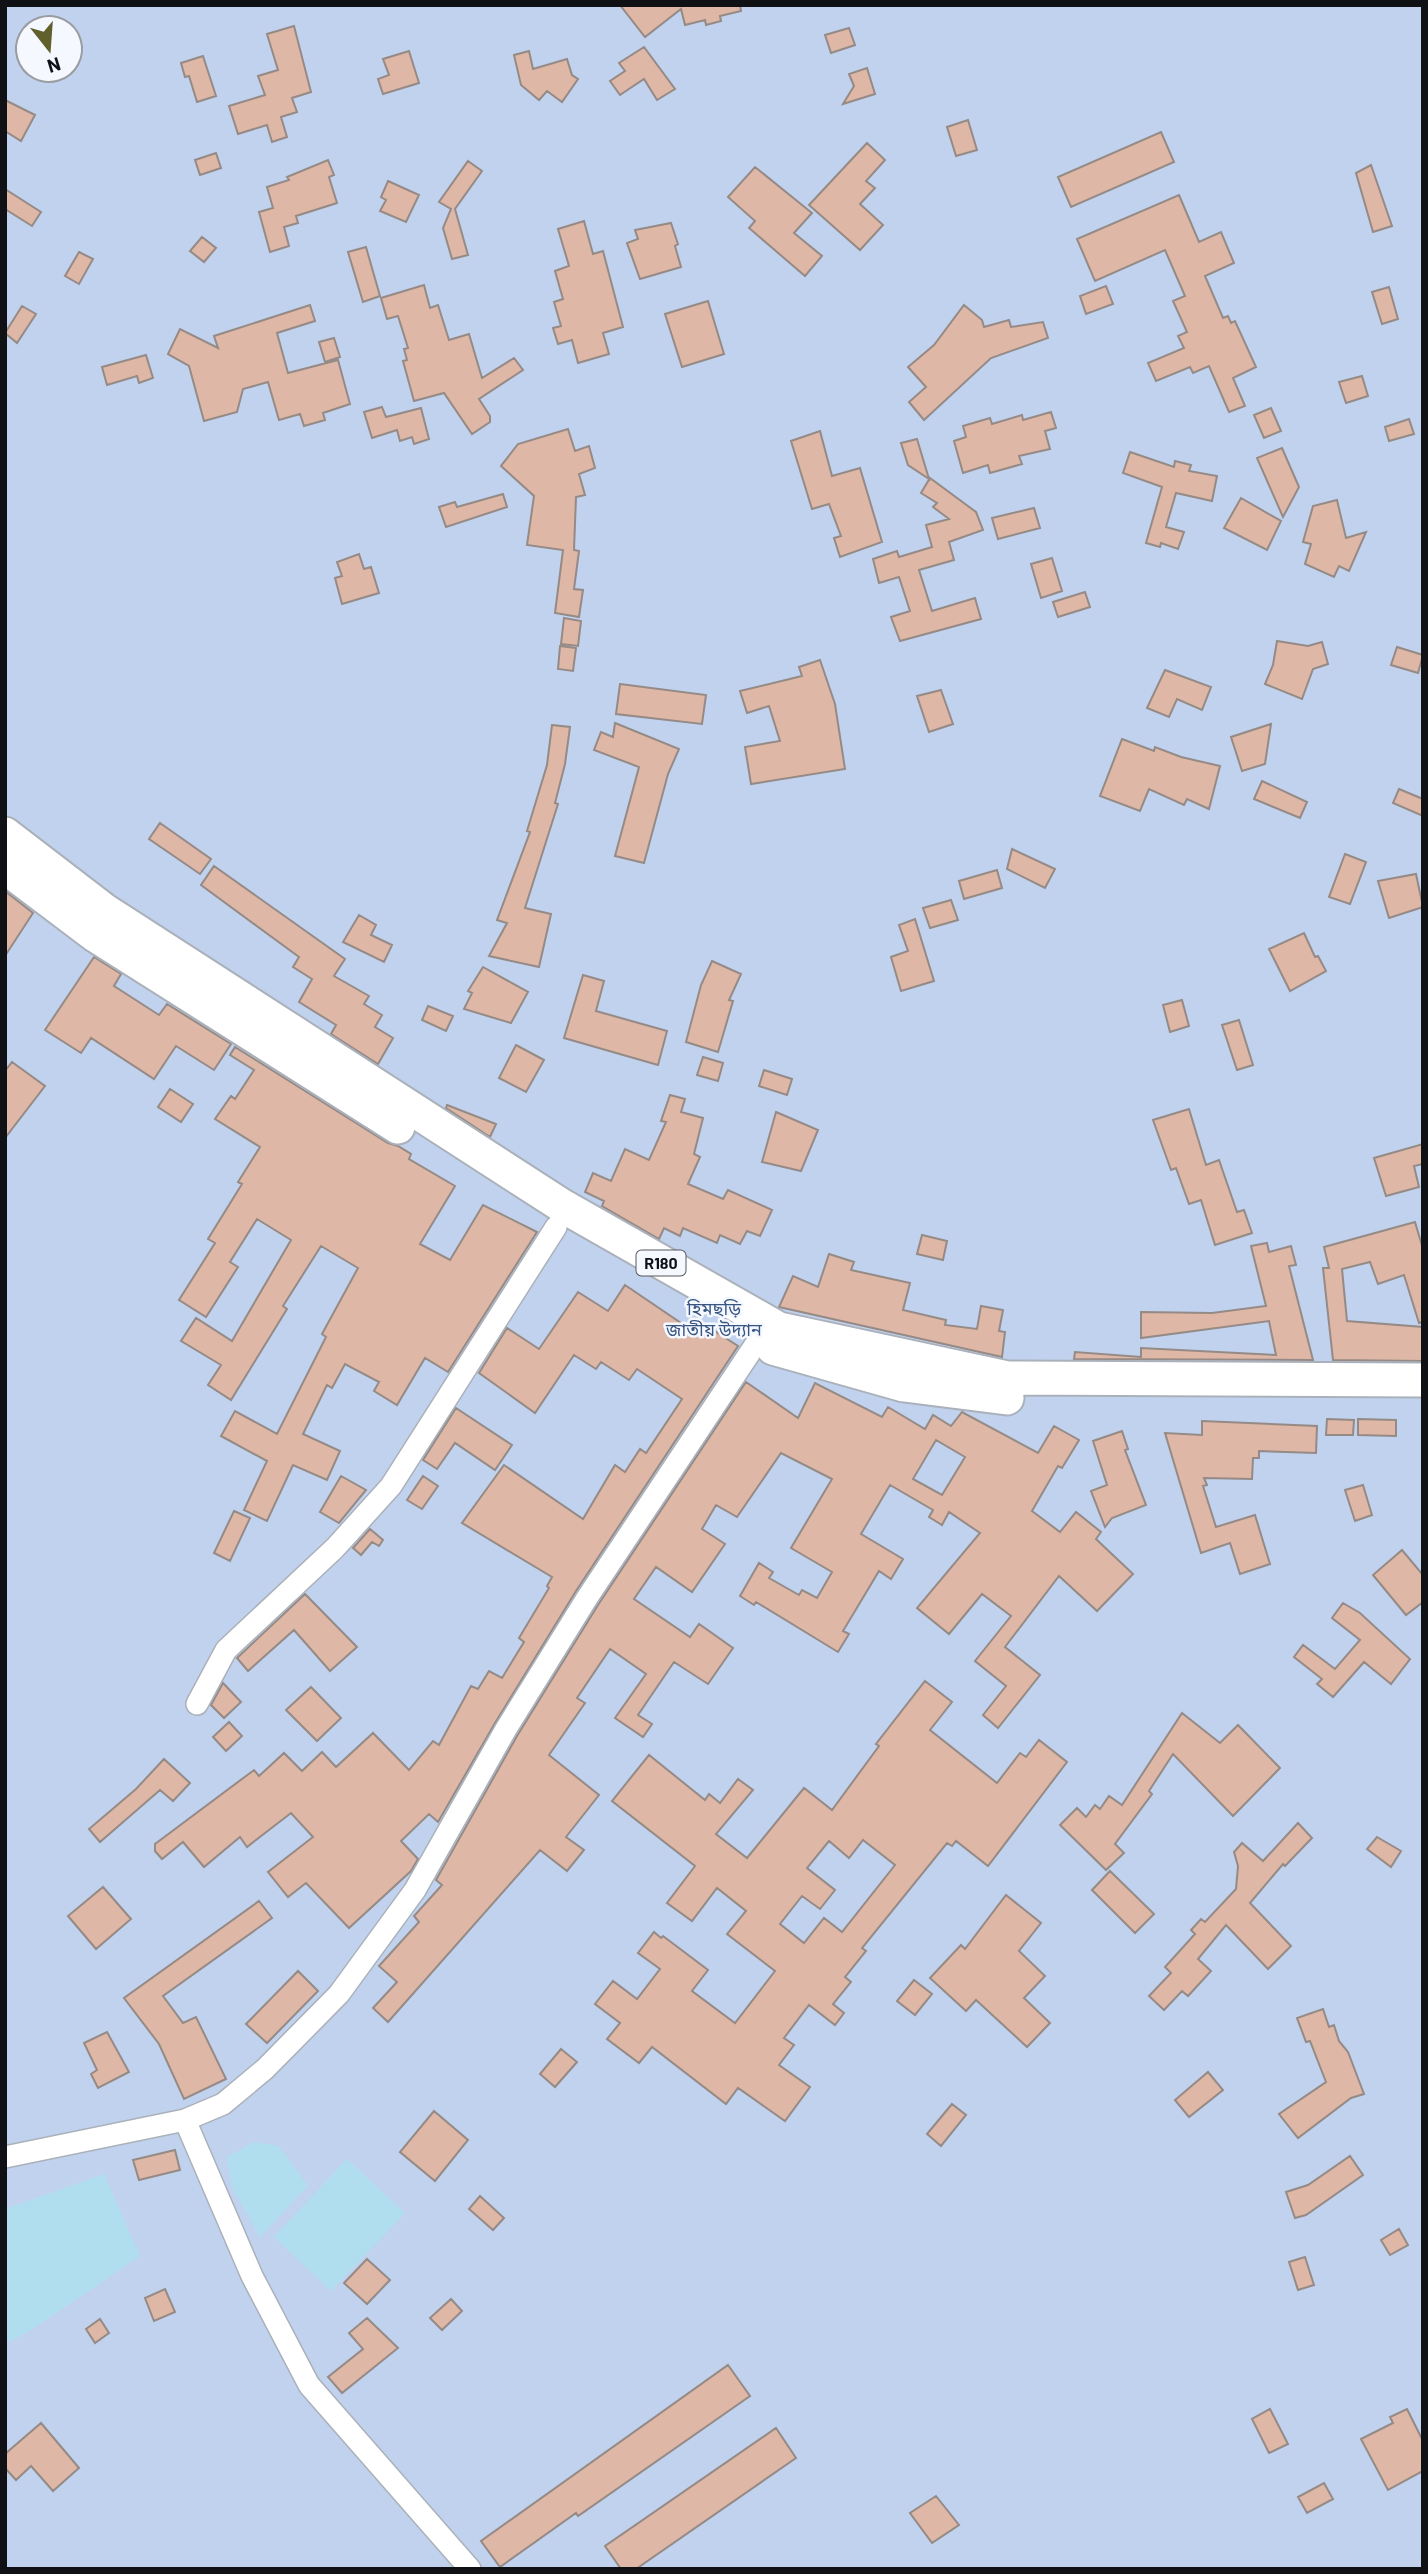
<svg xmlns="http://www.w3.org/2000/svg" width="1428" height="2574" viewBox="0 0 1428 2574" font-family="Barlow,'Noto Sans Bengali',sans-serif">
<rect width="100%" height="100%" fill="#f5f9ff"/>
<path fill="#c0d2ee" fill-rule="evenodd" d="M5,5H1423V2569H5ZM28,28H70V70H28Z"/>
<path fill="#b1deee" d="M255,2142L279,2146L308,2186L260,2237L232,2187L227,2157Z
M347,2159L405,2213L331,2291L274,2237Z
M104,2174L140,2256L33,2329L5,2344V2209Z"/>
<path fill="#deb7a6" stroke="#958a85" stroke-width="2" fill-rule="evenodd" d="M620,5H740L741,11L720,16L721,21L706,25L705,20L685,25L681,9L645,37Z
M294,26L311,92L292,98L297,112L281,117L287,137L272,142L267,125L238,134L229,106L265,95L258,76L278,70L267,34Z
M849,28L855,45L831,53L825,35Z
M644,47L675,89L657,100L644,79L620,95L610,81L625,71L619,63Z
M409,51L419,83L383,94L378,79L389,75L383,59Z
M529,51L533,69L567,59L572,75L578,79L562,102L547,91L539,100L521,85L514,55Z
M203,56L216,96L197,102L189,76L185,77L181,63Z
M867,68L875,94L843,104L854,86L849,74Z
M5,100L35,115L21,141L5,131Z
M968,120L977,150L956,156L947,127Z
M1161,132L1174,162L1071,207L1058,177Z
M867,143L885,160L866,181L875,188L860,204L883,225L860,250L809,205Z
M216,153L221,168L200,175L195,160Z
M328,160L334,175L329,177L337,203L296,216L298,223L284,227L289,246L270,252L259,212L273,208L267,187L289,180L287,177Z
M468,161L482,171L455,209L468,255L452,259L443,228L451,209L439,202Z
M1371,165L1392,226L1373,232L1356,173Z
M755,167L812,213L794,233L822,256L805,276L749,228L755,221L728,197Z
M388,181L419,195L406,222L380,211L386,200L381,197Z
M5,189L41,212L32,226L5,209Z
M1179,195L1199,242L1221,232L1234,263L1205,276L1223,318L1228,316L1231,323L1235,321L1256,367L1233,378L1245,406L1229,412L1209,366L1193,373L1190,367L1156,381L1148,363L1184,348L1178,336L1187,332L1173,301L1185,296L1165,250L1095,281L1077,239Z
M584,221L593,254L603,251L623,327L603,333L609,354L578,363L572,340L558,344L553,328L561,326L554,302L563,299L555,271L569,266L558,229Z
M671,223L678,244L675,246L681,267L640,279L627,243L638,239L635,230Z
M202,237L216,248L204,262L190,251Z
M366,247L380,296L363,302L348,252Z
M79,252L93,259L79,284L65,276Z
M424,285L430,308L438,305L449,340L469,334L482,378L514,358L523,370L479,399L490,416V422L472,434L444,393L414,401L403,361L407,360L404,349L408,348L398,316L387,319L381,298Z
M1106,286L1113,304L1086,314L1080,296Z
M1389,287L1398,319L1382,324L1372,292Z
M708,301L724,354L682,367L665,314Z
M310,305L315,321L277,333L288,373L338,360L350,404L323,413L325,420L304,426L300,414L279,420L268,382L243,389L237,412L204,421L189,366L168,354L180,329L218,348L214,336Z
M964,305L982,320L984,327L1009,320L1011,327L1043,322L1048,338L991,358L924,420L909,402L926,387L908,367L934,345Z
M22,306L36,314L17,343L5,333Z
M334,338L340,357L325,362L319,342Z
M146,355L153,378L139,383L137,376L107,385L102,367Z
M1362,376L1368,396L1346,403L1339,382Z
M382,407L386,417L421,408L429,439L414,444L412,437L400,441L397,430L372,438L364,412Z
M1271,408L1281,431L1264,438L1254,415Z
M1051,412L1056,428L1045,431L1050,449L1019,456L1022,464L990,473L988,465L963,473L954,441L966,437L963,426L990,418L992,424L1022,415L1023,420Z
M1409,419L1414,434L1389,441L1385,427Z
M568,429L575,451L589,446L595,468L579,474L585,495L576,497L574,550L579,551L574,589L583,590L579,617L555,613L563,550L527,545L534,496L501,466L518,444Z
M820,431L832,476L860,468L882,542L840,557L834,538L841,536L829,504L812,509L791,441Z
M917,439L929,479L908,465L901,443Z
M1282,448L1299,487L1283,517L1257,458Z
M1130,452L1174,467L1175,461L1191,465L1189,471L1217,476L1212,501L1176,493L1166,527L1184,532L1178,549L1161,543L1160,547L1146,543L1162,487L1123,473Z
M930,478L976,512L983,530L949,542L954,560L919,570L932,611L975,598L981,619L900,641L891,617L910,611L899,577L879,583L873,559L897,551L899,557L932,547L926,525L949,519L933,507L937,503L921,493Z
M503,494L507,507L446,527L439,507L455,502L457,507Z
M1241,498L1281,521L1267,550L1224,528Z
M1337,500L1346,538L1366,532L1349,571L1339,566L1334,577L1305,564L1311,544L1303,542L1313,506Z
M1034,508L1040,528L998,539L992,518Z
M359,554L364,569L371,567L379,593L342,604L335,578L342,576L337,562Z
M1052,558L1062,591L1041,598L1031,564Z
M1085,592L1090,607L1058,617L1053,602Z
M564,618L581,621L578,646L561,644Z
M1277,641L1308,646L1322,642L1328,664L1313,669L1302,699L1265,684L1273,665Z
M560,646L576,648L573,671L558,669Z
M1397,647L1423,655L1418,673L1391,665Z
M820,660L835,704L845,769L751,784L745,747L780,741L769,706L747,713L740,691L802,676L799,667Z
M1165,670L1211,687L1202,710L1177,699L1169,717L1147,708Z
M620,684L706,695L702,724L616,714Z
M941,690L953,724L929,732L917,696Z
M615,723L679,749L668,774L644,863L615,856L639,767L594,750L601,732L613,737Z
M1271,724L1265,764L1242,771L1231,737Z
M552,725L570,727L565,764L555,803L558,804L525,908L551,914L539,967L489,956L507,923L497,920L530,832L527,831L547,765Z
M1122,739L1154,751L1155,747L1181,757L1220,766L1209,809L1187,799L1184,805L1149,789L1140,811L1100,796Z
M1262,781L1307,802L1300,818L1254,799Z
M1399,789L1423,799V816L1393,803Z
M160,823L211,859L200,874L149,839Z
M1012,849L1055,869L1045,888L1007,869Z
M1345,854L1366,862L1350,904L1329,897Z
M214,866L345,959L334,976L369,996L364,1004L382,1015L375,1027L393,1038L378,1064L331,1034L336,1025L299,1002L312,979L293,967L299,957L201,885Z
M997,870L1002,888L964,899L959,881Z
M1416,874L1423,907L1389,918L1378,881Z
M5,891L33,913L5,956Z
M951,900L958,920L930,928L923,908Z
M359,915L376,925L371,935L392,945L384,962L343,942Z
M915,919L934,981L901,991L891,957L908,951L899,925Z
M1304,933L1315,957L1318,956L1326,971L1290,991L1269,949Z
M94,957L121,974L114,986L159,1015L167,1004L231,1044L214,1070L176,1046L154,1079L91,1038L81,1053L45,1030Z
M712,961L741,974L729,1000L733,1001L718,1052L686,1042L701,985Z
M483,967L528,992L511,1023L464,1009L472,993L468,991Z
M583,975L604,981L596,1011L667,1031L658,1065L564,1038Z
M1182,1000L1189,1026L1170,1032L1163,1005Z
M428,1006L453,1016L446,1031L422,1020Z
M1239,1020L1253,1065L1237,1070L1222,1025Z
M516,1045L544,1060L526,1092L499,1078Z
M235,1047L388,1143L398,1146L411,1154L409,1159L455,1186L420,1244L450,1260L483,1205L537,1232L448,1372L425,1358L397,1405L374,1391L379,1382L345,1364L332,1388L327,1385L303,1434L340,1451L327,1480L293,1465L267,1521L244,1510L267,1461L221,1436L235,1411L277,1434L326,1337L322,1334L358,1268L321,1246L283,1306L287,1309L231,1400L208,1385L221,1365L181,1341L196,1318L232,1341L291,1240L257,1219L230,1262L238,1267L206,1317L179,1300L215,1243L208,1239L242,1184L238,1182L260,1147L215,1119L231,1096L235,1099L254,1070L230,1055Z
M703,1057L723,1063L718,1081L697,1075Z
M12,1062L45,1086L5,1138V1071Z
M764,1070L792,1079L787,1095L759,1086Z
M170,1089L193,1104L181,1122L158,1107Z
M670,1095L685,1099L681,1112L703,1118L694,1154L700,1157L688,1184L723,1199L728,1190L772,1210L760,1236L747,1231L740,1244L720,1235L717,1243L683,1228L680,1236L664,1228L659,1239L602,1206L604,1201L585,1192L593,1173L611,1181L625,1149L649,1160L666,1122L661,1121Z
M447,1105L496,1124L490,1137L446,1108Z
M1189,1109L1206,1165L1219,1160L1237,1212L1244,1210L1252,1233L1215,1245L1201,1200L1189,1204L1176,1168L1171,1170L1153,1120Z
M776,1112L818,1130L801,1171L762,1162Z
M1423,1144V1164L1414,1166L1419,1187L1386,1196L1374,1158Z
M1415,1222L1423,1249V1322L1419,1323L1404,1275L1378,1284L1370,1262L1342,1269L1347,1321L1423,1327V1361L1333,1360L1323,1268H1329L1324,1247Z
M922,1235L947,1241L943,1260L917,1254Z
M1267,1243L1269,1252L1291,1246L1296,1265L1289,1266L1313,1360L1074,1359L1075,1352L1141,1357V1348L1276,1355L1269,1321L1141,1338V1312L1212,1313L1266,1306L1251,1246Z
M829,1254L854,1262L851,1270L910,1283L903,1310L946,1320L945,1325L977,1329L981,1306L1003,1310L999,1331L1005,1332L1002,1357L779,1307L793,1276L818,1287Z
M625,1285L690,1329L696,1319L738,1346L576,1591L495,1723L438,1822L429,1814L401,1841L418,1859L411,1871L349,1928L306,1883L288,1897L268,1872L313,1837L291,1813L247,1847L240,1837L204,1867L183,1842L162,1859L155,1851V1844L254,1770L259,1776L284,1753L302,1771L322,1752L336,1767L373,1733L409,1770L433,1741L439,1745L471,1686L478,1689L489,1671L502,1678L524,1642L519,1638L549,1588L547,1586L552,1577L462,1523L504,1465L583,1519L615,1465L625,1472L640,1449L646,1453L682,1399L637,1369L629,1380L601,1362L596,1369L574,1355L535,1413L479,1373L507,1328L539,1349L578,1292L608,1311Z
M746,1382L798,1418L815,1383L882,1417L888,1407L925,1429L933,1415L951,1426L962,1412L1038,1453L1054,1426L1079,1440L1062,1468L1058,1466L1032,1511L1060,1532L1076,1512L1101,1532L1096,1539L1133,1574L1097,1611L1059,1576L1005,1647L1040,1675L998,1728L983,1715L1006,1686L975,1661L1011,1616L982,1594L949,1634L917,1608L980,1533L949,1512L942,1525L929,1517L933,1510L890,1485L861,1534L903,1559L891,1579L879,1571L843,1631L849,1634L838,1652L756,1602L754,1605L740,1596L759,1563L773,1572L769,1578L799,1595L802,1590L817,1598L832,1572L791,1548L832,1479L781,1453L737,1517L716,1505L702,1529L725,1544L692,1592L656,1567L634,1599L690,1637L699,1624L733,1648L708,1684L674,1662L638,1715L652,1724L643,1737L615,1718L646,1674L610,1649L577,1698L585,1703L549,1755L599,1795L566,1837L584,1850L567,1871L540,1850L388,2022L373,2008L397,1982L379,1966L419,1922L414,1916L442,1885L436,1880L517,1736L598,1605ZM936,1440L965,1457L942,1495L913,1479Z
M456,1408L512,1445L495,1470L455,1443L437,1469L423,1460Z
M1327,1419L1354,1420L1353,1435H1326Z
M1358,1419L1396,1420V1436L1358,1435Z
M1202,1421L1317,1426L1316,1453L1259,1451V1458H1253L1252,1479L1204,1478L1207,1485L1203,1486L1216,1527L1255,1515L1270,1564L1240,1574L1230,1543L1201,1553L1165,1433L1202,1435Z
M1122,1431L1128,1449L1125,1450L1146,1505L1112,1518L1105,1527L1091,1491L1107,1485L1093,1441Z
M341,1476L366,1490L339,1523L320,1512Z
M423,1476L438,1486L422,1509L407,1500Z
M1363,1485L1372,1515L1355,1521L1345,1490Z
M234,1511L250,1518L230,1561L214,1553Z
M370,1529L383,1540L379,1546L372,1542L361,1555L353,1548Z
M1402,1550L1423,1575V1602L1406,1615L1373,1575Z
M305,1594L357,1647L330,1671L294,1630L248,1671L237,1658Z
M1343,1603L1360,1613L1410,1659L1391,1684L1364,1662L1333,1697L1317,1684L1322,1679L1294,1657L1303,1645L1335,1669L1360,1640L1332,1618Z
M925,1681L952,1702L930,1730L997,1783L1020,1753L1026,1757L1039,1740L1067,1762L988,1866L956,1841L952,1846L947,1843L862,1948L866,1951L845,1977L851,1982L833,2004L844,2013L835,2025L809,2005L784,2038L794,2045L779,2065L810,2087L785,2121L738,2088L726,2104L652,2047L639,2063L607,2039L620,2023L595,2004L613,1981L637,1999L660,1969L638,1953L654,1932L661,1938L663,1936L708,1970L692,1991L735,2023L775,1971L727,1934L746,1911L717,1888L692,1921L667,1903L695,1866L612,1801L649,1755L705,1800L709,1794L720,1803L738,1779L753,1790L716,1834L747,1858L804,1788L832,1810L879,1746L876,1744ZM863,1840L895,1865L842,1932L824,1918L804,1943L780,1924L802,1896L820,1909L835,1890L807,1868L829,1841L849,1858Z
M223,1683L241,1702L224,1718L211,1705Z
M311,1687L341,1718L317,1741L286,1710Z
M1182,1713L1220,1743L1238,1725L1280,1768L1233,1816L1173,1754L1149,1791L1152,1794L1115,1844L1124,1853L1106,1870L1060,1825L1077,1808L1086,1817L1095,1805L1100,1809L1109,1796L1122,1805Z
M229,1722L242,1736L226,1751L213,1737Z
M164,1759L190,1783L173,1801L160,1790L100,1842L89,1829L136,1789Z
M1298,1823L1312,1838L1285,1866L1283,1864L1250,1903L1291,1946L1268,1969L1226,1925L1198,1959L1211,1971L1188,1996L1182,1991L1164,2010L1149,1996L1171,1973L1165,1967L1195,1934L1191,1930L1201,1919L1205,1922L1236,1889L1238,1866L1234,1852L1242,1843L1263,1861Z
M1377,1837L1401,1851L1391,1867L1367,1849Z
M1110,1871L1154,1914L1135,1933L1092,1890Z
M103,1887L131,1919L96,1949L68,1916Z
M1006,1895L1041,1923L1019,1951L1045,1976L1024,1998L1050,2023L1027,2047L976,2000L966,2011L930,1978L961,1945L965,1949Z
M259,1901L272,1918L163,1996L183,2023L196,2017L226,2079L184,2099L159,2044L124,1998Z
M298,1971L318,1991L267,2043L246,2024Z
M914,1980L932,1994L915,2015L897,2001Z
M1323,2009L1329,2027L1334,2025L1339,2041L1348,2052L1364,2094L1351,2098L1298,2138L1279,2114L1326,2082L1310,2041L1306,2042L1297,2018Z
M107,2032L129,2072L98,2088L91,2074L97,2070L84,2043Z
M561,2049L577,2062L555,2087L540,2074Z
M1208,2072L1223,2090L1189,2117L1175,2100Z
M952,2104L966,2115L941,2146L927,2134Z
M434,2111L468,2140L435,2181L400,2152Z
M175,2150L180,2170L139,2180L133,2160Z
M1350,2156L1363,2175L1306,2215L1295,2218L1286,2192L1308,2185Z
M480,2196L504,2218L493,2230L469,2209Z
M1399,2229L1408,2245L1390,2255L1381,2240Z
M1305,2257L1314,2285L1298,2290L1289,2262Z
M367,2259L390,2280L367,2304L344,2283Z
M165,2289L175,2312L154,2321L145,2298Z
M451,2299L462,2311L442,2330L430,2318Z
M367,2318L398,2348L342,2393L328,2377L363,2349L349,2333Z
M100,2319L109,2333L95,2343L86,2329Z
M728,2365L750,2396L578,2516L576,2513L500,2567L481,2541Z
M1270,2409L1288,2444L1269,2453L1252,2419Z
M1407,2409L1423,2441V2471L1388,2490L1361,2439L1393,2423L1390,2417Z
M41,2423L79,2468L53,2491L31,2466L16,2480L5,2468V2454Z
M776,2428L796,2458L636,2569H621L605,2546Z
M1324,2483L1333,2499L1307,2513L1298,2497Z
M936,2496L959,2525L932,2543L910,2513Z"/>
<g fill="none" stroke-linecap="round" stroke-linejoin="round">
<defs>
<path id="street" d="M197,1704L226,1650L335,1548L391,1486L556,1227
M185,2120L252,2276L309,2385L470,2569
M5,2157L185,2120L223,2104L265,2069L339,1994L415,1890L506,1729L587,1598L757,1342"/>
<path id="primary" d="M5,834L104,910L561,1205L779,1329L1007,1378L1423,1380
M5,867L95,935L398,1127
M773,1348L904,1385L1007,1398"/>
</defs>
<use href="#street" stroke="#abb1ba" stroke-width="24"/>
<use href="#primary" stroke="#abb1ba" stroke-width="37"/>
<use href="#street" stroke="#fff" stroke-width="21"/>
<use href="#primary" stroke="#fff" stroke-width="33"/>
</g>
<g text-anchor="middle" stroke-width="5" stroke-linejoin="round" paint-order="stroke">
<rect fill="#f5f9ff" stroke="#54575b" stroke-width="2" x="636.5" y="1250.5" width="49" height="25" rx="5"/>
<g font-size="16" font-weight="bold" fill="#0f1115">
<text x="661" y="1269">R180</text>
</g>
<g font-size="18" fill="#385481" stroke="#f5f9ff">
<text x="714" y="1315">হিমছড়ি<tspan x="714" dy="21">জাতীয় উদ্যান</tspan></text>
</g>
</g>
<rect width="1428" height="2574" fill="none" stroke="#0f1115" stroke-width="14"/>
<g transform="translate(49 49) rotate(163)"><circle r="33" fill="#f5f9ff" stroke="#999ca1" stroke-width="2"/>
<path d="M0-5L12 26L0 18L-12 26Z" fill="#60602d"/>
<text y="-10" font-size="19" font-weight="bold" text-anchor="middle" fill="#0f1115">N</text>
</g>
</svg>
